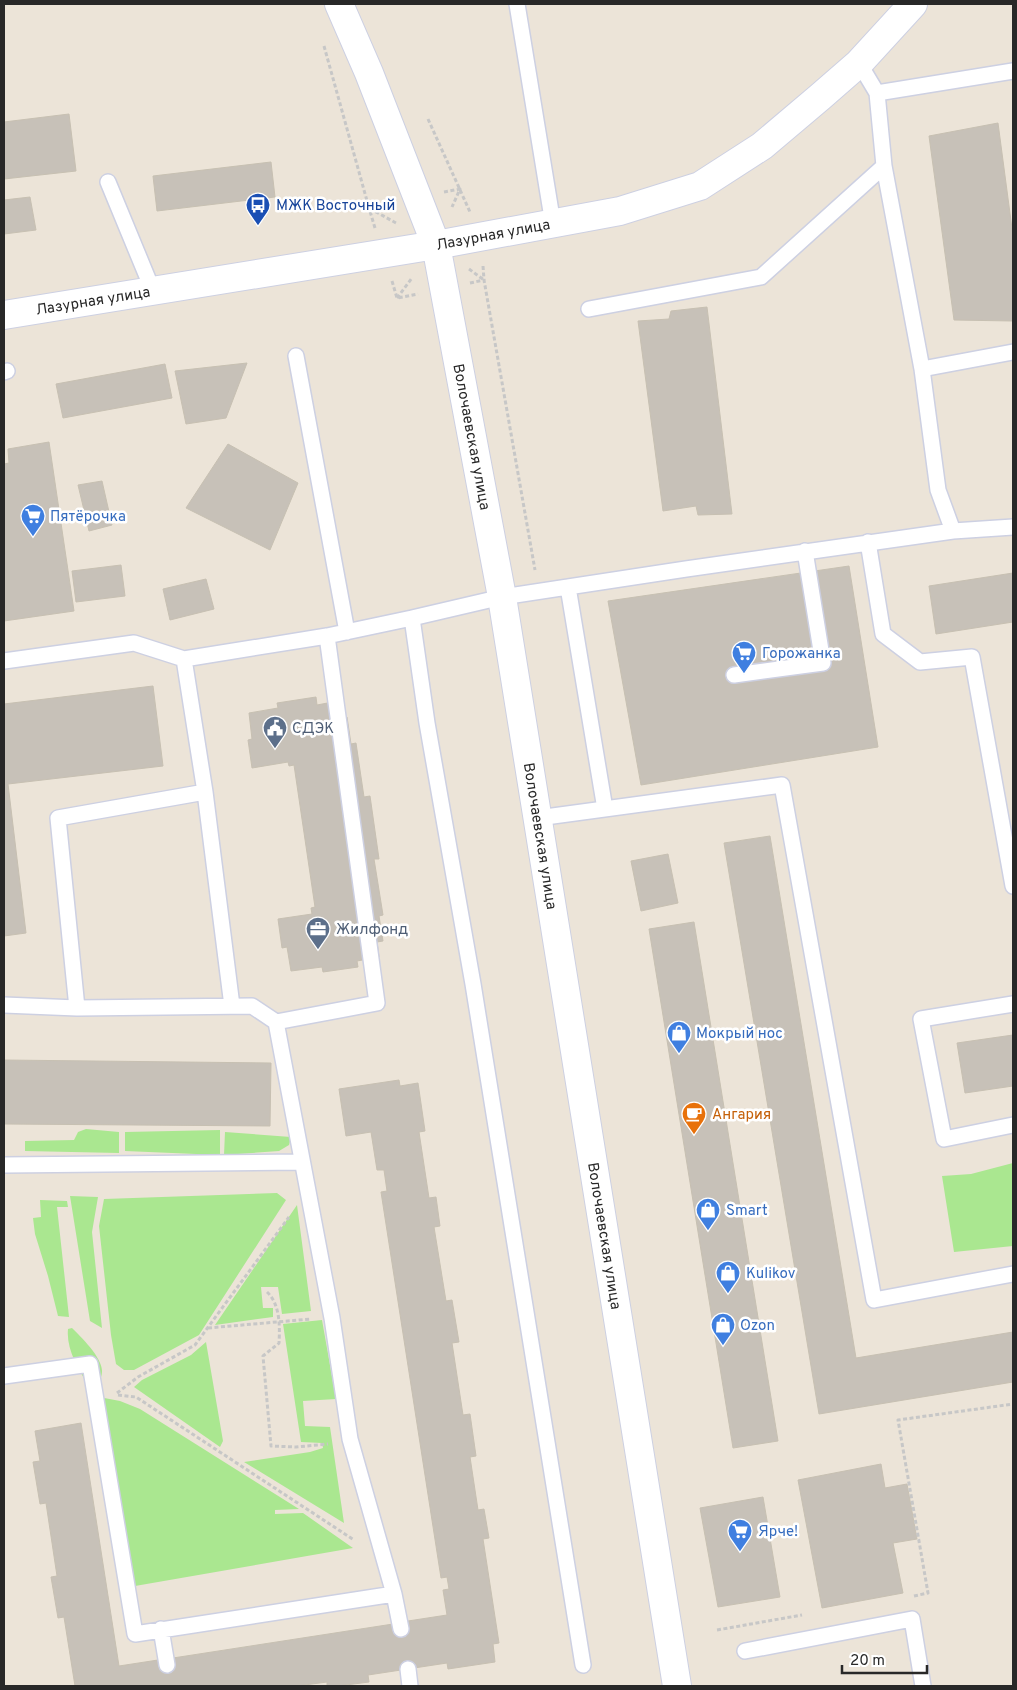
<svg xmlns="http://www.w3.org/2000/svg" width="1017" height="1690" viewBox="0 0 1017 1690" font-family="Overpass,sans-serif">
<rect width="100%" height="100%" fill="#ece4d8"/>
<path fill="#aae790" d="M86,1129L119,1132V1153L25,1151V1141L74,1140L78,1132Z
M220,1130V1155L125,1151V1132Z
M225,1132L291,1137L289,1145L279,1151L224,1155Z
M1013,1163V1246L954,1252L942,1176L971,1174Z
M277,1193L286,1200L199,1335L134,1370H124L116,1364L111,1335L99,1226L104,1199Z
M70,1196L98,1197L92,1232L102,1328L90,1321Z
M40,1200L67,1201L68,1207H57L69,1317L58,1316L48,1276L35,1234L33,1218L41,1217Z
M297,1205L311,1311L282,1314L278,1287H261L263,1308H273V1317L215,1325Z
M322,1320L336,1399L303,1401L305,1426L330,1427L344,1523L244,1462L310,1452L323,1448L322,1443L301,1442L283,1324Z
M72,1328C81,1337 103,1358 102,1372C102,1375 100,1380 99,1384L88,1385C78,1368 66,1349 68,1329Z
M206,1342L223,1441L220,1447L134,1387L142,1380L191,1355Z
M99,1397L120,1401L140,1409L299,1509L275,1510V1514L303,1513L353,1548L135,1586Z"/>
<path fill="#c7c1b8" stroke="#c7c0b2" d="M69,114L76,171L4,179V122Z
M998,123L1013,236V321L954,320L929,136Z
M271,162L275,197L157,211L153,176Z
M30,197L36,230L4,234V200Z
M707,307L732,514L698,515L696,506L663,511L638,321L669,319L671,311Z
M247,363L226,418L186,424L175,371Z
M165,364L172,398L63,418L56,384Z
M49,442L74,611L4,621V464L9,463L8,449Z
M228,444L298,483L270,550L186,508Z
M102,481L112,525L89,531L78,485Z
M121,565L125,596L76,602L72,571Z
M849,566L878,747L641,785L608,601Z
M1013,573V622L936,634L929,586Z
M206,579L214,609L170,620L163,589Z
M153,686L163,766L8,784L26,933L4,936V704Z
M316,697L317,705L338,701L341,718L347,717L351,744L356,743L364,797L370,796L379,859H374L383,915L379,916L383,941L377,942L379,957L357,961L358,967L323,972L322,967L291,971L287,947L282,948L278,919L312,914L311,908L315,907L294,765L289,766L288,762L252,768L248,740L252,739L249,713L278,708L277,703Z
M770,836L856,1358L1013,1332V1382L819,1414L724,843Z
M668,854L678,903L641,911L631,861Z
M694,922L778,1441L733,1448L649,929Z
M1013,1035V1086L965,1093L957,1043Z
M4,1060L271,1063L270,1126L4,1124Z
M399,1080L400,1086L418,1083L425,1131L419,1132L429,1198L436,1197L440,1226L434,1227L446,1301L452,1300L459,1342L452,1343L463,1415L470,1414L476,1456L470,1457L478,1510L484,1509L489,1538L483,1539L499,1643L493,1644L495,1662L448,1669L447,1663L368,1675L369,1682L338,1686H327V1682L297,1686H75L64,1617L58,1618L51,1577L57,1576L46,1503L40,1504L33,1462L40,1461L35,1431L81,1423L119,1666L158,1660L159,1666L167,1665L173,1658L393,1624L401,1629L409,1627L408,1621L447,1615L443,1590L449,1589L447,1577L441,1578L381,1192L387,1191L384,1170H377L371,1132L346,1136L339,1089Z
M881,1464L885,1488L907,1484L917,1539L893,1543L903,1593L822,1608L798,1480Z
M763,1497L780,1597L718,1607L700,1508Z"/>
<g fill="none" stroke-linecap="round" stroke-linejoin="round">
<defs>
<path id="service" d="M517,4L553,224
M859,63L877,93L884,166L922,369L938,490L953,531
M877,93L1013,71
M108,182L153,291
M589,309L761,277L884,166
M296,356L347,632
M922,369L1013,352
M4,372L7,371
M868,542L883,634L920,662L972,657L1013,886
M568,587L605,809
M4,661L134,643L184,659
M734,675L823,663L805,551
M205,792L232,1006
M538,818L782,785L874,1300L1013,1274
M1013,1004L921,1019L944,1139L1013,1125
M4,1005L77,1008L252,1006L276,1022L377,1003L327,636
M77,1008L58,818L205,792L184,659L327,636L412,618
M4,1165L302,1162
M4,1376L90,1364L135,1634L394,1594L350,1439L332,1318L276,1022
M394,1594L401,1629
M161,1629L167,1665
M745,1651L912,1619L923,1686
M583,1665L473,984L427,723L412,618L502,597L686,569L953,531L1013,527
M408,1669L410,1686"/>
<g id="minor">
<path id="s1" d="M436,245L620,211L700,186L762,146L820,97L859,63L913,4"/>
</g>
<g id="tertiary">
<path id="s2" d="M339,4L369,73L436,245L502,597L677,1686"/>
<path id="s3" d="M4,315L436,245"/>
</g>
</defs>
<use href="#service" stroke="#cdd0e2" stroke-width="18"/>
<use href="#minor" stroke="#cdd0e2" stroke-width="30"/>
<use href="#tertiary" stroke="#cdd0e2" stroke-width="30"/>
<path stroke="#c7c7c7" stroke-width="3" stroke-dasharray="4 2.5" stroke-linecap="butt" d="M324,46L369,208L396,223
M428,119L470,212
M444,192L460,189L452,207
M375,228L369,208L389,204
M483,266L484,280L535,570
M469,269L484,280
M392,281L397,298L418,294
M470,283L484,280
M397,298L412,278
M267,1292C280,1304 280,1326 279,1343L263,1356L271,1446L296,1447L328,1444
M208,1328L311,1319
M117,1393L138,1377L195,1345L289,1217
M118,1395L136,1397L354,1540
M914,1596L928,1593L898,1420L1013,1404
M717,1630L802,1615"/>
<use href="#service" stroke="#fff" stroke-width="15"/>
<use href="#minor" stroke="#fff" stroke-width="28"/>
<use href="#tertiary" stroke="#fff" stroke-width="28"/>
</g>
<defs>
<symbol id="bus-pin" viewBox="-11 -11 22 30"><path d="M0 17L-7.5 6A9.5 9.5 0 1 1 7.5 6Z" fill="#1a4fb4" stroke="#fff"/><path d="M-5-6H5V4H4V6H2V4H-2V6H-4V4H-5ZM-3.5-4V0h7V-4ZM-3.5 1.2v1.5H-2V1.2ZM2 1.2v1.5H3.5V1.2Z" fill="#fff"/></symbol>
<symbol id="supermarket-pin" viewBox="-11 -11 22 30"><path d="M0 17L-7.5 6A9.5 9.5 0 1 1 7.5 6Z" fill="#3f7fe0" stroke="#fff"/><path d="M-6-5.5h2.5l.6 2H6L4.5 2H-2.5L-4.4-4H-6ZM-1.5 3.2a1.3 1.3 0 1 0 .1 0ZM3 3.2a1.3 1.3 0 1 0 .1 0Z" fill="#fff"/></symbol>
<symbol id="civic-pin" viewBox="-11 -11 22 30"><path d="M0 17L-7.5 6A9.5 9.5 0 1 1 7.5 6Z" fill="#5c6f8a" stroke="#fff"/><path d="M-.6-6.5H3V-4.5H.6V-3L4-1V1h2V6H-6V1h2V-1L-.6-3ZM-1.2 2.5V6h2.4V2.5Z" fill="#fff"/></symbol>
<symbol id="office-pin" viewBox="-11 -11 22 30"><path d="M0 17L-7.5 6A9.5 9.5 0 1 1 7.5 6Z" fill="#5c6f8a" stroke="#fff"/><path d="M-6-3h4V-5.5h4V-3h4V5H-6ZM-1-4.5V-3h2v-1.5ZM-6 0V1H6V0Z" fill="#fff"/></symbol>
<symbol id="shop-pin" viewBox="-11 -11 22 30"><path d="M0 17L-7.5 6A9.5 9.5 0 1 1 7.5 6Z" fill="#3f7fe0" stroke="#fff"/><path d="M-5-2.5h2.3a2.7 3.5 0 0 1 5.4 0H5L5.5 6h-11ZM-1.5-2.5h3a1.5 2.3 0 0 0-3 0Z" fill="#fff"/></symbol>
<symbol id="cafe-pin" viewBox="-11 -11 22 30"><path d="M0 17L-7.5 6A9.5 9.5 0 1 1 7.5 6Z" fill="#e8710a" stroke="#fff"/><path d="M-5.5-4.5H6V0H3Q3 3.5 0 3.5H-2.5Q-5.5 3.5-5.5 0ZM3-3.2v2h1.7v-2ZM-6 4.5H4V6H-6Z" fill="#fff"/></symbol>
</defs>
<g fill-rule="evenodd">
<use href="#bus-pin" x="244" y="191" width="28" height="38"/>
<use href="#supermarket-pin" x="19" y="502" width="28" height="38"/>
<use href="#supermarket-pin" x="730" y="639" width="28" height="38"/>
<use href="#civic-pin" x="261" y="714" width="28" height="38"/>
<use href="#office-pin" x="304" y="915" width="28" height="38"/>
<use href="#shop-pin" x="665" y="1019" width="28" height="38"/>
<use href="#cafe-pin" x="680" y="1100" width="28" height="38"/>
<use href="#shop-pin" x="694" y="1196" width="28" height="38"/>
<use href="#shop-pin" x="714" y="1259" width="28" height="38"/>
<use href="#shop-pin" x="709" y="1311" width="28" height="38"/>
<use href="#supermarket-pin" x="726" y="1517" width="28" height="38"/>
</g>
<g text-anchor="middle" stroke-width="5" stroke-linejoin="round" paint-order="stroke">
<g font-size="15" fill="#164399" stroke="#fff" text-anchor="start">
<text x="276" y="210">МЖК Восточный</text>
</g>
<g font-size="15" fill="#282828" stroke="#fff">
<text dy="5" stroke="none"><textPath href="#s1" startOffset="58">Лазурная улица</textPath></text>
<text dy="5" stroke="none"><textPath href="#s3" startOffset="90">Лазурная улица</textPath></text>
<text dy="5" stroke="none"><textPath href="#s2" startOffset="455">Волочаевская улица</textPath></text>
<text dy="5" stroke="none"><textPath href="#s2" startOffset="860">Волочаевская улица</textPath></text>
<text dy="5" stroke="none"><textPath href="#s2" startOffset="1265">Волочаевская улица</textPath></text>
</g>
<g font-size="15" fill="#366cbe" stroke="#fff" text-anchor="start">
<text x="50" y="521">Пятёрочка</text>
<text x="762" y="658">Горожанка</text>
<text x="696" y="1038">Мокрый нос</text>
<text x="726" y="1215">Smart</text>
<text x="746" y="1278">Kulikov</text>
<text x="740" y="1330">Ozon</text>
<text x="758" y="1536">Ярче!</text>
</g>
<g font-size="15" fill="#4e5e75" stroke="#fff" text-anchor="start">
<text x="292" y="733">СДЭК</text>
<text x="336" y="934">Жилфонд</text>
</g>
<g font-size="15" fill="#c56008" stroke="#fff" text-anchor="start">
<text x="712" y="1119">Ангария</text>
</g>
</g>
<rect width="1017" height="1690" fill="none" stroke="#282828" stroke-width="10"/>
<path d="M842 1665v8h85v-8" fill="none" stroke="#282828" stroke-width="2.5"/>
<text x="850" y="1665" font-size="15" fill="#282828" stroke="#ffffff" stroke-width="4" paint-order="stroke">20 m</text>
</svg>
